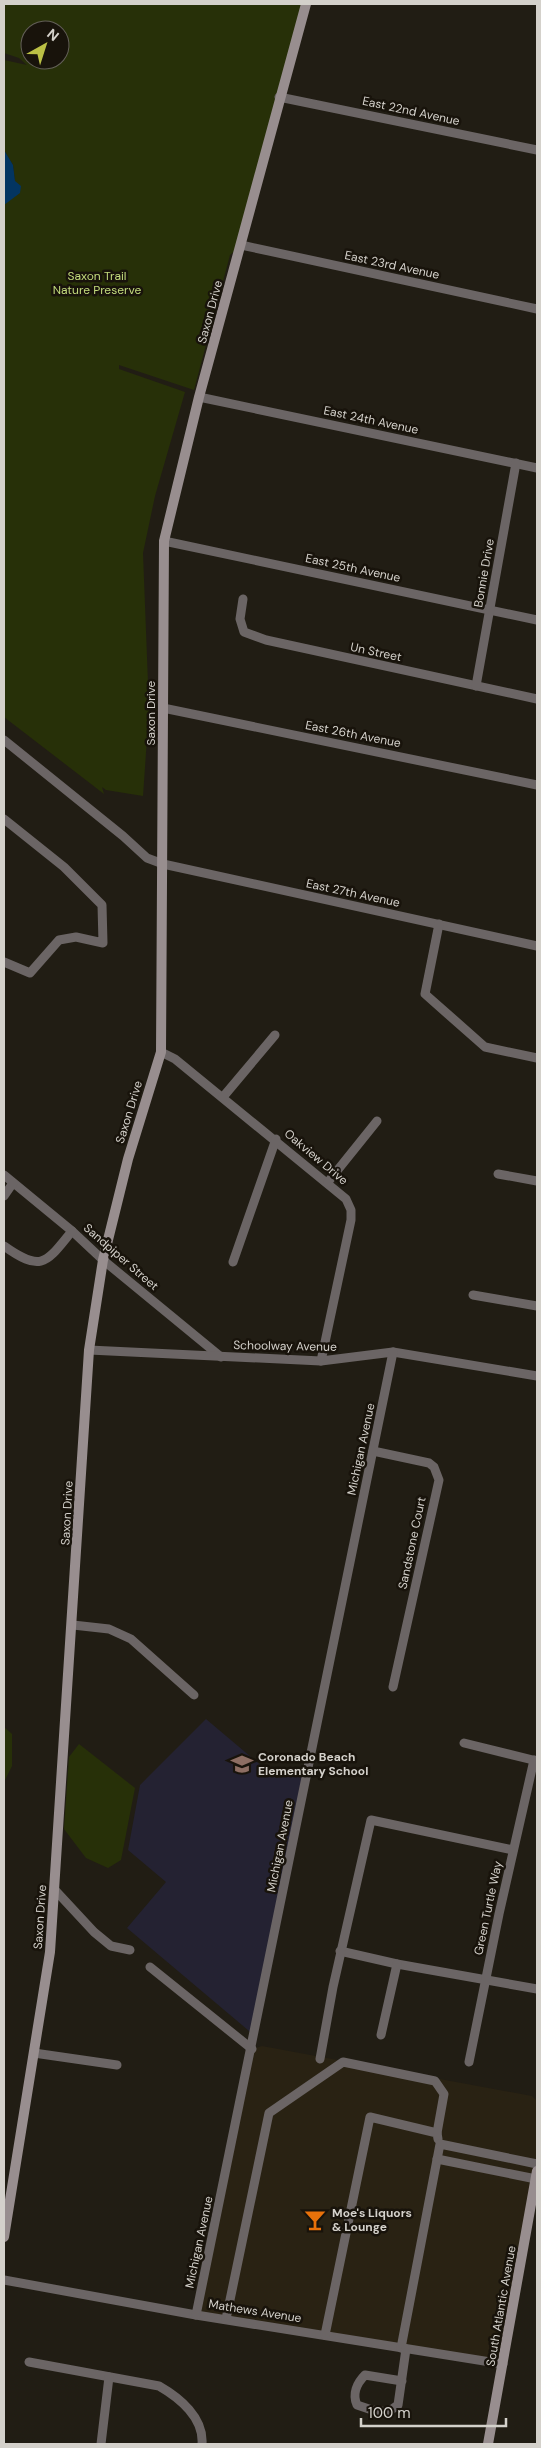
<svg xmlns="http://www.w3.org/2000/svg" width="541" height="2448" font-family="'DM Sans',sans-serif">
<rect width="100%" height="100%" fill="#211d14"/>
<!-- built -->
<path fill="#292213" d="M 262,2046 L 532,2096 L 537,2101 L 537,2171 L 503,2364 L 196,2315 L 252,2049 Z"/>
<!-- education -->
<path fill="#242232" d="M 206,1719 L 276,1778 L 307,1774 L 255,2036 L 127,1928 L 166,1882 L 128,1850 L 140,1785 Z"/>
<!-- green -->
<g fill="#273008" fill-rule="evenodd">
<path d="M 4,4 L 306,4 L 241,245 L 230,255 L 194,390 L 119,365 L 119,369 L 185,392 L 155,496 L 143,553 L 149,709 L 143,796 L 106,790 L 102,787 L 104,794 L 4,717 L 4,205 L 15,181 L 13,165 L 4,150 L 4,60 L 27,65 L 19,58 L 4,53 ZM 30,30 L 60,30 L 60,60 L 30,60 Z"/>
<path d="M 4,1727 L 12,1734 L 12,1766 L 4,1782 Z"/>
<path d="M 79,1744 L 135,1788 L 121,1860 L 108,1868 L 86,1858 L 64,1829 L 69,1757 Z"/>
</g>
<!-- water -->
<path fill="#033561" d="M 4,150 L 13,165 L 15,181 L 21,186 L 20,193 L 4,205 Z"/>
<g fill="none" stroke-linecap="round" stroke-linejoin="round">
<!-- street -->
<g stroke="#6b6565" stroke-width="9">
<path d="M 279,97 L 537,150"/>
<path d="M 241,245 L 537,309"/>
<path d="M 199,397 L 537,468"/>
<path d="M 164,541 L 537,620"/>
<path d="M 243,599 L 240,619 L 244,632 L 266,640 L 537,699"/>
<path d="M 476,686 L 516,463"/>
<path d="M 163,708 L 537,785"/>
<path d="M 4,740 L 123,836 L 147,858 L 163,864 L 537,946"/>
<path d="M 4,819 L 64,867 L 102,905 L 103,943 L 76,937 L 59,940 L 30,973 L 4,962"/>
<path d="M 439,924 L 425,994 L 485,1047 L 537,1058"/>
<path d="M 161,1052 L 175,1059 L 346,1199 L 351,1210 L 351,1220 L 321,1361"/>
<path d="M 223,1097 L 275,1035"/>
<path d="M 498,1174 L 537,1181"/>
<path d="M 4,1175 L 72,1231 L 103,1260 L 221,1357"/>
<path d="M 328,1182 L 377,1121"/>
<path d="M 4,1196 L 13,1183"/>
<path d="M 4,1246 C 42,1273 46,1263 72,1231"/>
<path d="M 233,1262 L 276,1139"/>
<path d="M 473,1295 L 537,1306"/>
<path d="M 89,1350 L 321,1361 L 393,1352 L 537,1376"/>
<path d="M 373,1451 L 429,1463 L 434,1467 L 439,1480 L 393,1687"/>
<path d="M 73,1625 L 109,1629 L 131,1639 L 194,1695"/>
<path d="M 464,1743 L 537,1761"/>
<path d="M 55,1890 L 94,1932 L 111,1946 L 130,1950"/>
<path d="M 340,1951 L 397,1964 L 537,1989"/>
<path d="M 150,1967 L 252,2049"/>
<path d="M 381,2035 L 397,1964"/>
<path d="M 34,2053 L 117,2065"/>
<path d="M 320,2059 L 333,1987 L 371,1820 L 513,1850"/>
<path d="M 469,2062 L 499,1914 L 534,1760"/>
<path d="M 437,2159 L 536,2179"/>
<path d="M 4,2280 L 196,2315 L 503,2364"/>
<path d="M 196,2315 L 393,1352"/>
<path d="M 226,2319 L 269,2113 L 343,2062 L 435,2081 L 444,2094 L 437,2133"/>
<path d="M 325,2335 L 370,2117 L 437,2133 L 438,2139"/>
<path d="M 401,2348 L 440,2144 L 537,2164"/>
<path d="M 29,2362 L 159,2386 C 180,2398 204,2418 202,2444"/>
<path d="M 402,2381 L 365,2375 C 357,2383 352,2394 357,2405 L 372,2410 L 388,2412 L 398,2405 L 406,2349"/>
<path d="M 101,2444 L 109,2377"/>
</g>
<!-- secondary -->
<g stroke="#988e8f" stroke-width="10">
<path d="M 4,2237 L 50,1952 L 89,1350 L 103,1260 L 128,1159 L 161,1052 L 164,541 L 199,397 L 306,4"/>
<path d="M 488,2444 L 537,2171"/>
</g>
</g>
<!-- icons -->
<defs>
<g id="school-bare" transform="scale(1.725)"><path d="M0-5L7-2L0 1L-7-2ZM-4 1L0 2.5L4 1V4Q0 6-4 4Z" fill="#8d6e63" stroke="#18130b" stroke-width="2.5" paint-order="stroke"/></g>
<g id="bar-bare" transform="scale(1.725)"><path d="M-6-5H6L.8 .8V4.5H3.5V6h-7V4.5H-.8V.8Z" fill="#e8710a" stroke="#18130b" stroke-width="2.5" paint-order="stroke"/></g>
</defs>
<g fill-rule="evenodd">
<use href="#school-bare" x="242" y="1764"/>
<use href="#bar-bare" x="315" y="2220"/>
</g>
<g text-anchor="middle" stroke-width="5" stroke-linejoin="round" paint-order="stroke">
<!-- street labels -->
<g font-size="12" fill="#d4d1cb" stroke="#18130b">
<text transform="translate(411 111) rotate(12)" y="4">East 22nd Avenue</text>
<text transform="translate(392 265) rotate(12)" y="4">East 23rd Avenue</text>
<text transform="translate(210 312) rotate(-75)" y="4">Saxon Drive</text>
<text transform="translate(371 420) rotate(12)" y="4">East 24th Avenue</text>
<text transform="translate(353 568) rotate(12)" y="4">East 25th Avenue</text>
<text transform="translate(484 573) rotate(-80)" y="4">Bonnie Drive</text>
<text transform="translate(376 652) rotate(12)" y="4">Un Street</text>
<text transform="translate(151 713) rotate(-90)" y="4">Saxon Drive</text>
<text transform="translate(353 734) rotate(11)" y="4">East 26th Avenue</text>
<text transform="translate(353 893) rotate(12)" y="4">East 27th Avenue</text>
<text transform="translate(129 1112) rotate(-73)" y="4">Saxon Drive</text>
<text transform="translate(316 1157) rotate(40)" y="4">Oakview Drive</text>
<text transform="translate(121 1257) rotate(41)" y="4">Sandpiper Street</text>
<text transform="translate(285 1346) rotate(1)" y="4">Schoolway Avenue</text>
<text transform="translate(361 1449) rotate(-78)" y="4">Michigan Avenue</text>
<text transform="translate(67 1513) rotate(-87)" y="4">Saxon Drive</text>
<text transform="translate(412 1543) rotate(-78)" y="4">Sandstone Court</text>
<text transform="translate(280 1846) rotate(-79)" y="4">Michigan Avenue</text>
<text transform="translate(488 1908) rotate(-78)" y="4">Green Turtle Way</text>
<text transform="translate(40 1917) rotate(-86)" y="4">Saxon Drive</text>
<text transform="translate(199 2242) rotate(-78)" y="4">Michigan Avenue</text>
<text transform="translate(501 2306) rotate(-80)" y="4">South Atlantic Avenue</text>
<text transform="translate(255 2311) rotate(9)" y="4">Mathews Avenue</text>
</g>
<!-- park labels -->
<g font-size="12" fill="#c3db7d" stroke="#18130b">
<text x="97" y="280">Saxon Trail<tspan x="97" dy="14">Nature Preserve</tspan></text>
</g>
<!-- poi labels -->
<g font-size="12" font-weight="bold" fill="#d4d1cb" stroke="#18130b" text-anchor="start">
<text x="258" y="1761">Coronado Beach<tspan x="258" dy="14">Elementary School</tspan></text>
<text x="332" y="2217">Moe's Liquors<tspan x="332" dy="14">&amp; Lounge</tspan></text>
</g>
</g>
<!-- border -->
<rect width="541" height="2448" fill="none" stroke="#d4d1cb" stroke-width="10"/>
<!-- north arrow -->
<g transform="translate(45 45) rotate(39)"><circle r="24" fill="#18130b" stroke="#635f58"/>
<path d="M0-4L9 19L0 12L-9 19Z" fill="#bbc045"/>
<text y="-8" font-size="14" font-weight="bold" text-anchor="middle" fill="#d4d1cb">N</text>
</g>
<!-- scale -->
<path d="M361 2418v8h145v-8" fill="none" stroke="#d4d1cb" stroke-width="2.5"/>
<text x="368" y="2418" font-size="15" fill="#d4d1cb" stroke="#18130b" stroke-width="4" paint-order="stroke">100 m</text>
</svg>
